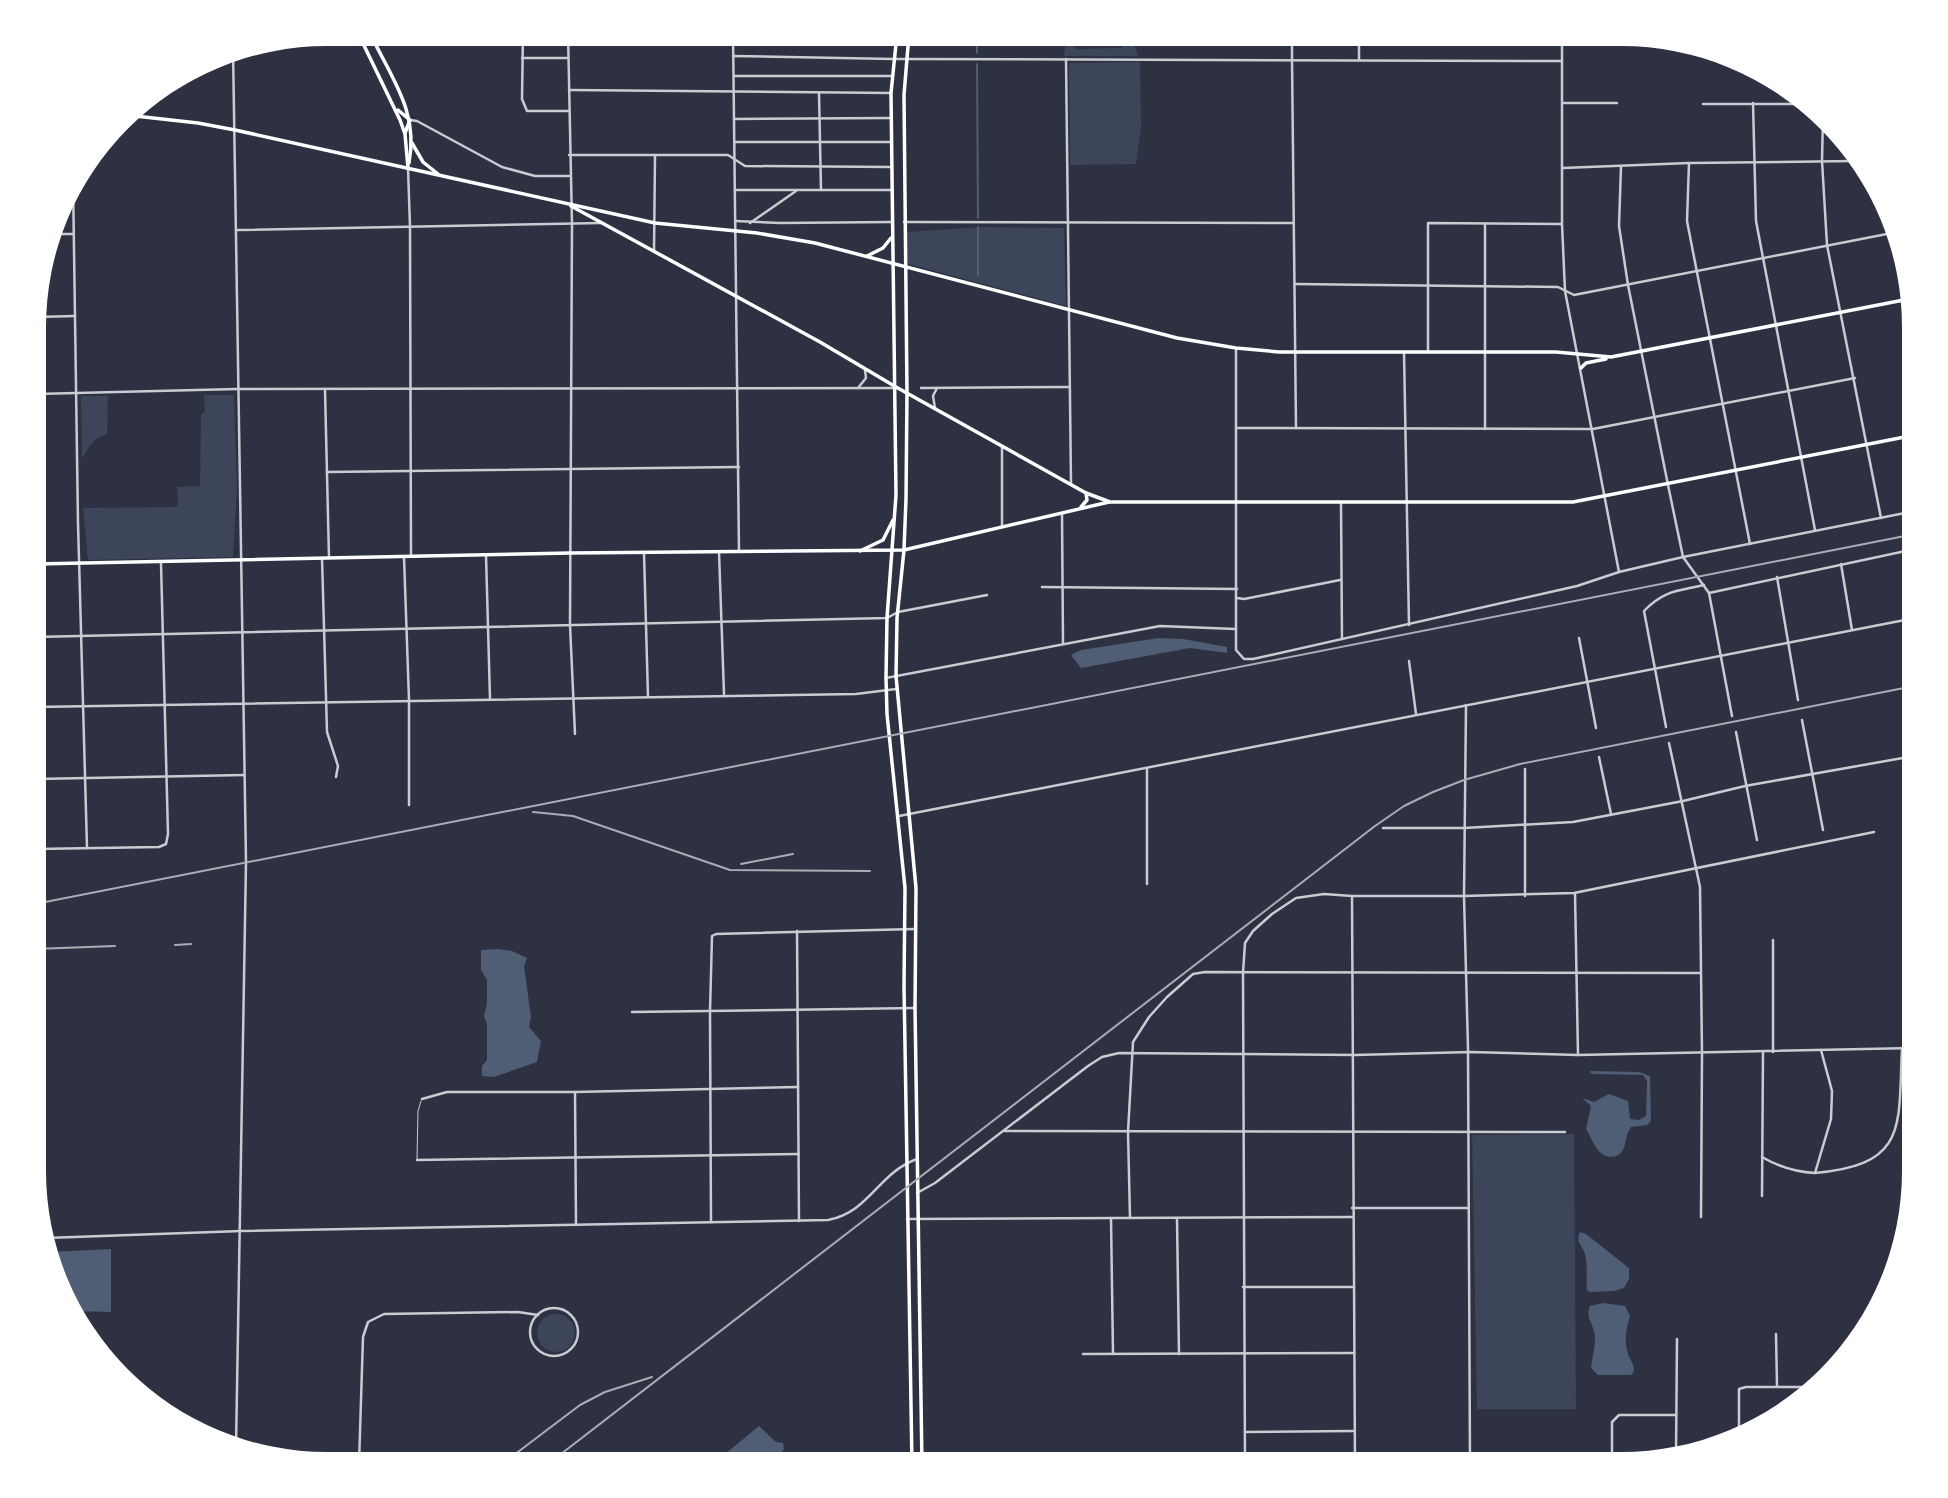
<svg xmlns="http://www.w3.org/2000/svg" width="1948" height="1498" font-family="Ubuntu,sans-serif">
<rect width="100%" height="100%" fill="#2d3142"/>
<!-- green -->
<g fill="#3c4559">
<path d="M 1132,38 L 1138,56 L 1064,56 L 1066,41 L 1077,49 L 1121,48 Z"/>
<path d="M 1140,62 L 1141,127 L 1136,164 L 1070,165 L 1069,63 Z"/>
<path d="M 981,227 L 1064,228 L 1066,306 L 908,264 L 906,232 Z"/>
<path d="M 204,395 L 234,395 L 237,490 L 233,557 L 88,560 L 83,508 L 176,507 L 178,504 L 177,487 L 200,486 L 201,414 L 205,412 Z"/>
<path d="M 81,396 L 108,396 L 107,434 C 93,437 87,450 82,459 Z"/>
<path d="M 1574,1134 L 1576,1409 L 1477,1409 L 1472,1135 Z"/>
<circle cx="556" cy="1333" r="19"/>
</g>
<!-- water -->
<g fill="#4f5d75">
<path d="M 989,34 L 1057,34 L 1057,44 L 990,44 Z"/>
<path d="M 1159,638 L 1183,639 L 1227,647 L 1227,653 L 1190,648 L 1081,668 L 1071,655 L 1081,650 Z"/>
<path d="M 498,949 L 512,951 L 527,958 L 524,966 L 531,1017 L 529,1027 L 541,1041 L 537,1062 L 494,1077 L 482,1076 L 482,1066 L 487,1060 L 487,1024 L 484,1016 L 487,1003 L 487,980 L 481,970 L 481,950 Z"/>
<path d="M 1591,1071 L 1639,1072 L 1650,1076 L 1651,1121 L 1647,1125 L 1631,1127 C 1626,1134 1626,1141 1624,1148 C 1622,1152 1620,1155 1616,1156 C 1598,1161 1593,1140 1586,1129 L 1591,1106 L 1582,1098 L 1594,1102 L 1609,1094 L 1628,1101 L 1630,1119 L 1639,1120 L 1646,1116 L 1647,1081 L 1643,1075 L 1592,1074 L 1590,1072 Z"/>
<path d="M 1580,1232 L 1586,1234 L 1629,1268 L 1629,1279 L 1624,1288 L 1614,1291 L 1590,1292 L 1587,1290 C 1586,1278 1588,1265 1585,1254 C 1582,1244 1575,1243 1580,1232 Z"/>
<path d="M 111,1249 L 111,1312 L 71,1311 L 63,1301 L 50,1252 Z"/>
<path d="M 1603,1303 L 1625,1306 L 1630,1316 C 1627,1326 1624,1339 1627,1350 C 1628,1358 1634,1362 1634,1371 L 1631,1375 L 1598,1375 L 1591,1368 C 1592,1356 1598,1340 1593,1328 C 1590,1319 1586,1316 1590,1306 Z"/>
<path d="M 759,1426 L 776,1442 L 783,1443 L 784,1449 C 770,1470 735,1464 713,1464 Z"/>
</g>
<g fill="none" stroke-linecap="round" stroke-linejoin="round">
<!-- stream -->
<g stroke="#4f5d75" stroke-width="2">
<path d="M 977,34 L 977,53"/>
<path d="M 977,64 L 978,218"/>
<path d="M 978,276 L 978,227"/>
</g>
<!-- service -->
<path stroke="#caccd0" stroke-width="1" d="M 417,1159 L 418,1111 L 421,1101"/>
<!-- minor -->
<g stroke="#caccd0" stroke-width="2.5">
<path d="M 523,33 L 522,99 L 527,111 L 568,111"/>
<path d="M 568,33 L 572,224 L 570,625 L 575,734"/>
<path d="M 733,33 L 739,552"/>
<path d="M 1292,34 L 1292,58"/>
<path d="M 733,56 L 893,59"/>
<path d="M 522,58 L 568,58"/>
<path d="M 1066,59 L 1071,483"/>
<path d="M 1359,60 L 1359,34"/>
<path d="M 1562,61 L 1562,224 L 1565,291 L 1619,572"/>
<path d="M 734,76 L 891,76"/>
<path d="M 569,90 L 891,93"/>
<path d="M 819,93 L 821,190"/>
<path d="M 1563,103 L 1617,103"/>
<path d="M 1753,103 L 1756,221 L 1815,530"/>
<path d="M 1703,104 L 1810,104"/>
<path d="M 1823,117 L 1822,161 L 1827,245 L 1881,518"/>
<path d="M 734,119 L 891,118"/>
<path d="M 410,120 L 417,121 L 502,167 L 535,176 L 569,176"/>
<path d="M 735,142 L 891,142"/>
<path d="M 569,155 L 728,155 L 745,166 L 891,167"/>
<path d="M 1689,163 L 1687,221 L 1750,544"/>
<path d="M 1621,167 L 1619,226 L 1628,285 L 1668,485 L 1683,557 L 1709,593 L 1732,716"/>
<path d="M 1563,168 L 1689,163 L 1854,161"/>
<path d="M 73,180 L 78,523 L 87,848"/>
<path d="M 735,190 L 891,190"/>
<path d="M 736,221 L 780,223 L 892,222"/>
<path d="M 904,222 L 1293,223"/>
<path d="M 750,223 L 796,191"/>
<path d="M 1485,224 L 1485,429"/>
<path d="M 237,230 L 601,223"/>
<path d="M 54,234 L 73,234"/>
<path d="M 654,252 L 655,155"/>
<path d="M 1295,284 L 1558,287 L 1574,295 L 1892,233"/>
<path d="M 36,317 L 75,316"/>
<path d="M 1236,349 L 1236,650 L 1244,659 L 1253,659 L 1577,586 L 1619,572 L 1683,557 L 1915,511"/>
<path d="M 1404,352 L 1409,625"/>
<path d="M 1428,352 L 1428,223 L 1561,224"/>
<path d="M 858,388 L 866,378 L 865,370"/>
<path d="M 921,388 L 1069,387"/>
<path d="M 325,390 L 329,558"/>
<path d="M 36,394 L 237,389 L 893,388"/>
<path d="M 935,408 L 933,396 L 937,388"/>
<path d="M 1236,428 L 1593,429 L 1855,378"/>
<path d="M 1002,446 L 1002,526"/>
<path d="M 327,472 L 739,467"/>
<path d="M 1341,503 L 1342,639"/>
<path d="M 1062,513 L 1063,643"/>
<path d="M 719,552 L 724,694"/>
<path d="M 644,553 L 648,697"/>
<path d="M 486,555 L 490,699"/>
<path d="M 404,557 L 409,700 L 409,805"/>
<path d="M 322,558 L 327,732 L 338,766 L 336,777"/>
<path d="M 1841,564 L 1852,630"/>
<path d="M 1777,577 L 1798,700"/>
<path d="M 1042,587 L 1237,589"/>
<path d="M 1709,593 L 1915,549"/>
<path d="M 1237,598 L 1244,599 L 1340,580"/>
<path d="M 35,637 L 887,618 L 898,612 L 987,595"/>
<path d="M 1579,638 L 1596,728"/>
<path d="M 1409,661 L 1416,714"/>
<path d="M 886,678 L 1160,626 L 1235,629"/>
<path d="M 1466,705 L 1464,896 L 1468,1048 L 1470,1465"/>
<path d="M 35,707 L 856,694 L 896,689"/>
<path d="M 1802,720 L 1823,830"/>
<path d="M 1666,727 L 1644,611 C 1664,590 1678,591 1704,585"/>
<path d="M 1736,732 L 1757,840"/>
<path d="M 1669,743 L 1700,887 L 1702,1054 L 1701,1217"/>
<path d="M 1599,757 L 1611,814"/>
<path d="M 1525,769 L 1525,896"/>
<path d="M 35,779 L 244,775"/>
<path d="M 1383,828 L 1464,828 L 1573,822 L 1683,801 L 1745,786 L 1914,756"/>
<path d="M 35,849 L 159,847 L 166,844 L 168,834 L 161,563"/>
<path d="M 1147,884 L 1147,769"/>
<path d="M 1575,893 L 1578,1055"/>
<path d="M 1352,896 L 1355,1465"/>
<path d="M 797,931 L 799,1221"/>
<path d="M 632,1012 L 915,1008"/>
<path d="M 1773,1052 L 1773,940"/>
<path d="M 575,1092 L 576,1225"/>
<path d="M 422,1099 L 447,1092 L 575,1092 L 798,1087"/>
<path d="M 1005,1131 L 1565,1132"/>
<path d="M 1762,1157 C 1779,1167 1795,1172 1815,1173 L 1831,1119 L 1832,1091 L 1821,1050"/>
<path d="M 417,1160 L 799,1154"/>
<path d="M 1815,1173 C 1909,1165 1898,1125 1902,1048"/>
<path d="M 1762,1196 L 1763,1052"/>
<path d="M 1352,1208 L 1468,1208"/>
<path d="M 1906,1217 L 1908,1217"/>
<path d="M 1111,1218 L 1113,1354"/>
<path d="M 1130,1218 L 1128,1132 L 1133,1042 L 1149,1017 L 1167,997 L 1193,974 L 1205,972 L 1700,973"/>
<path d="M 907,1219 L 1352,1217"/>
<path d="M 1177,1219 L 1179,1354"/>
<path d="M 711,1222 L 710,1011 L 712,936 L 716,934 L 915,929"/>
<path d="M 1243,1287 L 1354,1287"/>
<circle cx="554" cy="1332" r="24"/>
<path d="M 1776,1334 L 1777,1386"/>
<path d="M 1083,1354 L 1354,1353"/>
<path d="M 1245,1432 L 1353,1431"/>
<path d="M 1739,1438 L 1739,1389 L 1746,1387 L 1812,1387"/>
<path d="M 1676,1454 L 1677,1339"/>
<path d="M 359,1464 L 363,1337 L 368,1322 L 384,1314 L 518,1312 L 538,1315"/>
<path d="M 1245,1465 L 1243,973 L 1245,943 L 1253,931 L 1272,914 L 1296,898 L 1324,894 L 1352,896 L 1464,896 L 1574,893 L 1874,832"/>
<path d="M 1612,1465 L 1612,1422 L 1619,1415 L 1675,1415"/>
</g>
<!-- tertiary -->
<g stroke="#caccd0" stroke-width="2.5">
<path d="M 233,49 L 246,862 L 236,1447"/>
<path d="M 893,59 L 1562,61 L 1562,34"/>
<path d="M 1292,59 L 1296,428"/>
<path d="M 408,168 L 410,227 L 411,556"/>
<path d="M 899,816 L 1915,618"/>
<path d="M 917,1193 L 935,1183 L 1088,1066 L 1102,1057 L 1119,1053 L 1355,1055 L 1471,1052 L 1578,1055 L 1914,1048"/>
<path d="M 46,1238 L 241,1231 L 828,1220 C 870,1212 878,1173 917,1159"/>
</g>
<!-- secondary -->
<g stroke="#fff" stroke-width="3.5">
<path d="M 358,33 L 400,120 L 405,134 L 408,168"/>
<path d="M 370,33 C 391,78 419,111 409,163"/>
<path d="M 398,110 L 410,120 L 405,133"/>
<path d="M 1893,216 L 1892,233 L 1915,338"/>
<path d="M 35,564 L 570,553 L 904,550 L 1109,502"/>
</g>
<!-- primary -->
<g stroke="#fff" stroke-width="3.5">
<path d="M 897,34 L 891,93 L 896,495 L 887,618 L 886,678 L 887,714 L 905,888 L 904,986 L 912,1464"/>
<path d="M 909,34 L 904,95 L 907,393 L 906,499 L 904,550 L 897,618 L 896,676 L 916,888 L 915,1008 L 922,1464"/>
<path d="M 126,115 L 198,123 L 235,130 L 655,223 L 757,233 L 815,243 L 1177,338 L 1236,348 L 1279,352 L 1556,352 L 1611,357 L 1909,299"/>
<path d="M 412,143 L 423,162 L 438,174"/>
<path d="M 571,206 L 820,342 L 896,387 L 1086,493 L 1110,502 L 1573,502 L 1915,435"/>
<path d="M 867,256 L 883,248 L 891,238"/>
<path d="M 1581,368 L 1586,363 L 1606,359"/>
<path d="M 1081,507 L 1087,500 L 1086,493"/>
<path d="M 860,551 L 883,540 L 893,520"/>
</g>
<!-- rail -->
<g stroke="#abadb3" stroke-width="2">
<path d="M 533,812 L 573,816 L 730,870 L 870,871"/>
<path d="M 741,864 L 793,854"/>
<path d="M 35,904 L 1915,534"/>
<path d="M 175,945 L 191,944"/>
<path d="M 34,949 L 115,946"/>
<path d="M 502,1464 L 580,1405 L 605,1392 L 652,1377"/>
<path d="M 548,1464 L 1375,826 L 1404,806 L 1433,792 L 1464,780 L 1520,764 L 1914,686"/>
</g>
</g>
<!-- crop -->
<path d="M0 0H1948V1498H0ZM327 46H1621A281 281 0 0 1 1902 327V1171A281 281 0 0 1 1621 1452H327A281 281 0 0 1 46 1171V327A281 281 0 0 1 327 46Z" fill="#fff" fill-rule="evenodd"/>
</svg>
